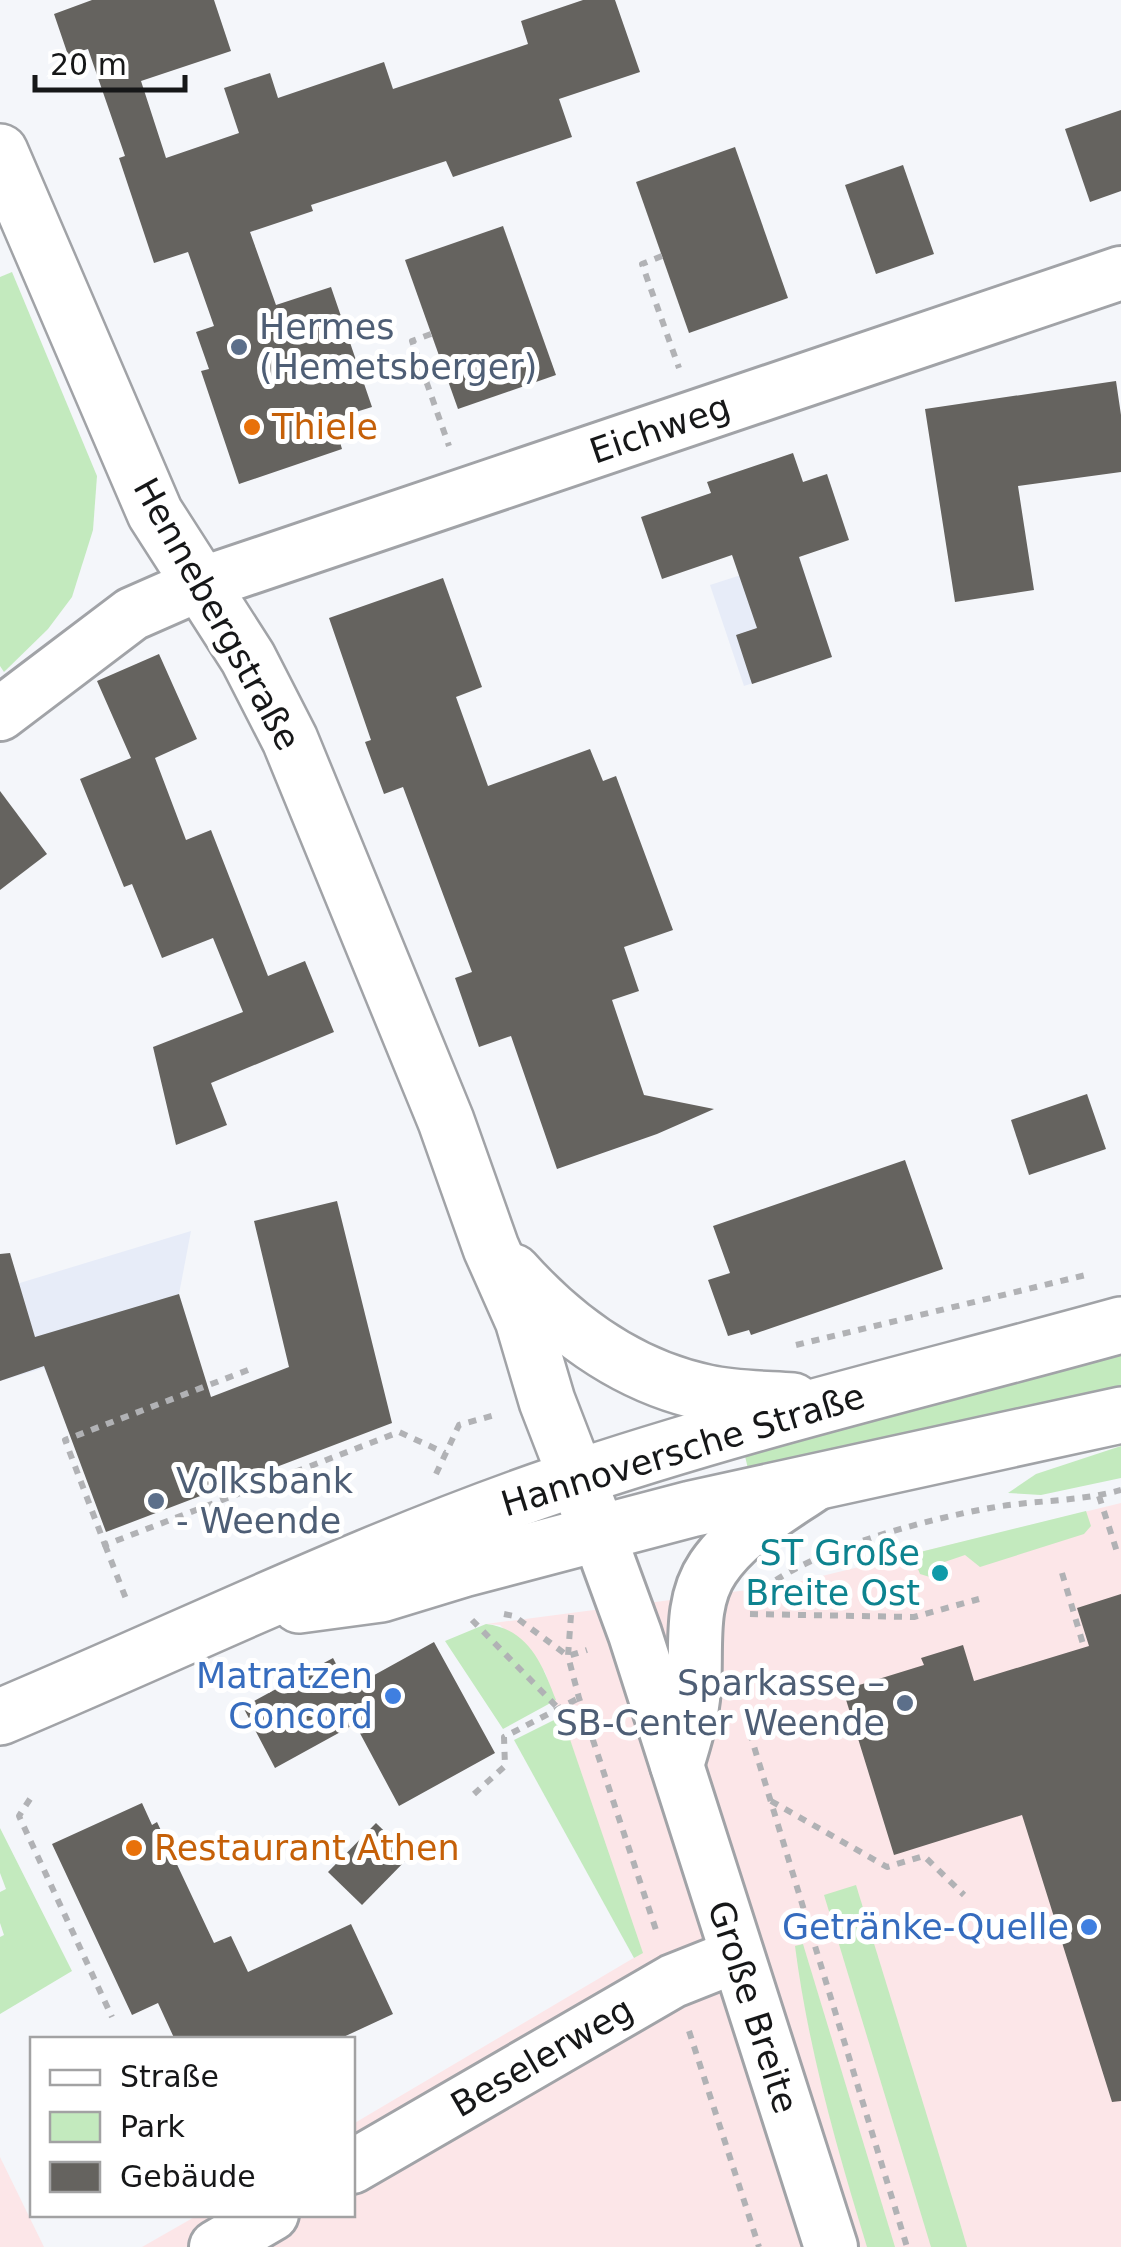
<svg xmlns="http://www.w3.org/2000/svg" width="1121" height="2247" font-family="'DejaVu Sans',sans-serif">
<rect width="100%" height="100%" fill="#f4f6fa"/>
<!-- commercial -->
<g fill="#fce6e8">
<path d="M 1121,1503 L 1121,2247 L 142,2247 L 198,2215 L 352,2214 L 353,2124 L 642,1953 L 545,1672 L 500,1625 L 486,1624 L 785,1585 Z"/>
<path d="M 0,2157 L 44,2247 L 0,2247 Z"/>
</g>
<!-- built -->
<g fill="#e7ecf8">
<path d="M 799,556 L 832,657 L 744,686 L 710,585 Z"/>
<path d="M 191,1231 L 179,1294 L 193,1339 L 50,1383 L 44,1368 L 0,1381 L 0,1289 Z"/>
</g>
<!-- green -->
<g fill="#c3eabe">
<path d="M 12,272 L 97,476 L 93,530 L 72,597 L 48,629 L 4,672 L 0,666 L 0,277 Z"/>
<path d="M 1121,1354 L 1121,1387 L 1037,1408 L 748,1469 L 745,1456 Z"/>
<path d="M 1121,1446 L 1121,1478 L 1041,1495 L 1008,1493 L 1036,1474 Z"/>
<path d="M 1086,1511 L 1091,1526 L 1084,1534 L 980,1567 L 965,1555 L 930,1567 L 933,1578 L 920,1574 L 912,1554 Z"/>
<path d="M 486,1624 C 529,1629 542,1664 556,1700 L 503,1729 L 445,1641 Z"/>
<path d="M 562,1716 L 643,1953 L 634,1958 L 514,1740 Z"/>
<path d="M 0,1828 L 72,1971 L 0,2014 L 0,1937 L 4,1935 L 0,1923 L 0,1892 L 6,1889 L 0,1873 Z"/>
<path d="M 856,1885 L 960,2223 L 967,2247 L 931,2247 L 824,1895 Z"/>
<path d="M 803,1944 L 895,2247 L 867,2247 C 837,2149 808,2048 795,1946 Z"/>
</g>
<!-- building -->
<g fill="#65635f">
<path d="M 92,0 L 214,0 L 231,51 L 141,81 L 166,158 L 239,133 L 224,88 L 270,73 L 278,98 L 384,62 L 393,89 L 528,44 L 521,21 L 583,0 L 615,0 L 640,72 L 559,99 L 572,137 L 453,177 L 446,161 L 311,205 L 313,211 L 250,232 L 276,305 L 331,287 L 372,407 L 333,419 L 342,449 L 239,484 L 201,371 L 209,369 L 196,332 L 214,326 L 188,252 L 154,263 L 119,158 L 125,156 L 88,49 L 68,55 L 54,14 Z"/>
<path d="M 1121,110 L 1121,191 L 1090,202 L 1065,129 Z"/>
<path d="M 735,147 L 788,298 L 689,333 L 636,182 Z"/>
<path d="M 903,165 L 934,254 L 876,274 L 845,185 Z"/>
<path d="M 503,226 L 556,375 L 458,409 L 405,260 Z"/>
<path d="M 1116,381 L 1121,415 L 1121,472 L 1018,486 L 1034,590 L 955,602 L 925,409 Z"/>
<path d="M 793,453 L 803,482 L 827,474 L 849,540 L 799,557 L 832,657 L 752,684 L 736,635 L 757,628 L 732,555 L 662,579 L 641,517 L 711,493 L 707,482 Z"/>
<path d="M 443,578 L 482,687 L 456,697 L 488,786 L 590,749 L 603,781 L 616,776 L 673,930 L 624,947 L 639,991 L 612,1000 L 644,1095 L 714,1109 L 657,1134 L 557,1169 L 511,1036 L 479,1047 L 455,978 L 472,972 L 403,787 L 384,794 L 365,742 L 371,740 L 329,618 Z"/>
<path d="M 159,654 L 197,739 L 155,758 L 186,840 L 211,830 L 268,976 L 305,961 L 334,1032 L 211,1083 L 227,1125 L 176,1145 L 153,1047 L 243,1012 L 213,938 L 162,958 L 132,884 L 124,887 L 80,779 L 131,758 L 97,681 Z"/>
<path d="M 0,791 L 47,854 L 0,890 Z"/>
<path d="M 1087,1094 L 1106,1149 L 1029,1175 L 1011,1120 Z"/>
<path d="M 905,1160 L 943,1269 L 751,1335 L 749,1330 L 728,1336 L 708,1280 L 730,1273 L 713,1226 Z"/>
<path d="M 337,1201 L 392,1423 L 106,1532 L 44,1366 L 0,1381 L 0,1254 L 10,1253 L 35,1337 L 179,1294 L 211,1397 L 289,1367 L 254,1221 Z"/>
<path d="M 1121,1594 L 1121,2101 L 1112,2102 L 1022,1815 L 894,1855 L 843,1690 L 924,1665 L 921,1658 L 963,1645 L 974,1681 L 1089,1646 L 1077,1608 Z"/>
<path d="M 434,1642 L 495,1753 L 399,1806 L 355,1724 L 275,1768 L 243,1707 L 333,1658 L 349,1689 Z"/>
<path d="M 142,1803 L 152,1825 L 157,1822 L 214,1943 L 231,1936 L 248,1972 L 351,1924 L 393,2014 L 337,2040 L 175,2040 L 158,2003 L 132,2015 L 52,1844 Z"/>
<path d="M 376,1823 L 410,1856 L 362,1905 L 328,1872 Z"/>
</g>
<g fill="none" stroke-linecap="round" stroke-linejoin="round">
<!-- minor casing -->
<g stroke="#a1a3a7" stroke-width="58">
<g id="minor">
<path d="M 0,714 L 132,614 L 198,585 L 1121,273"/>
<path d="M 598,1533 L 635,1634 L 831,2247"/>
<path d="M 677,1765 C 685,1740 692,1716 694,1689 C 697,1648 689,1603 713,1568 C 738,1531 780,1508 815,1484"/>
<path d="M 352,2167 L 673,1981 L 736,1956"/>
<path d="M 216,2247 L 272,2214"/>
</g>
</g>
<!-- tertiary casing -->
<g stroke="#a1a3a7" stroke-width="60">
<g id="tertiary">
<path d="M 0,152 L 155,513 L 248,658 L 290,740 L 446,1121 L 491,1248 L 523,1320 L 547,1401 L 598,1533"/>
<path d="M 513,1272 C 565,1330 630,1377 707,1393 C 735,1399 764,1399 793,1401"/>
<path d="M 299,1605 L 381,1594 L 463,1569 L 691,1509 L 1121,1415"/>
<path d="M 0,1717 C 186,1639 368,1549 559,1484 C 744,1421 934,1377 1121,1325"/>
</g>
</g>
<!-- path -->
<g stroke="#b1b2b5" stroke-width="6" stroke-dasharray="8 8" stroke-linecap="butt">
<path d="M 662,256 L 642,264 L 679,368"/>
<path d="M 431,334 L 412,341 L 449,446"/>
<path d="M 796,1345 L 1090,1274"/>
<path d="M 248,1370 L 65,1440 L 105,1545 L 399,1432 L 445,1453"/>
<path d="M 436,1474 L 459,1425 L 495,1415"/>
<path d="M 1099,1496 L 1118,1555"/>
<path d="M 105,1545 L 128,1604"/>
<path d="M 1062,1573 L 1083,1644 L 1088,1643"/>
<path d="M 776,1580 C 828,1546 928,1519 990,1508 C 1033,1500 1078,1502 1121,1490"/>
<path d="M 504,1614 L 514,1616 L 568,1656 L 587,1650"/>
<path d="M 750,1614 L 914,1617 L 979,1599"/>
<path d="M 571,1615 L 568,1656 L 579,1698 L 657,1933"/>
<path d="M 472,1620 L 559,1709"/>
<path d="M 745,1717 L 907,2247"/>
<path d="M 474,1794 L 505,1766 L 504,1737 L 579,1698"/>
<path d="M 30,1799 L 19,1816 L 112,2017"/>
<path d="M 771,1801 L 887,1867 L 924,1856 L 964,1895"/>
<path d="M 689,2031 L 759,2247"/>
</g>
<!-- minor -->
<use href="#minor" stroke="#fff" stroke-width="52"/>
<!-- tertiary -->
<use href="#tertiary" stroke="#fff" stroke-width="55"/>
</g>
<!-- markers -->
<g fill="#5c6f8a" stroke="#fff" stroke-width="4">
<circle cx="239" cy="347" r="10"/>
<circle cx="156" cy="1501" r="10"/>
<circle cx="905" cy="1703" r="10"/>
</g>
<g fill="#e8710a" stroke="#fff" stroke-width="4">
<circle cx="252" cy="427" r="10"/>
<circle cx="134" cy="1848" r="10"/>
</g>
<circle fill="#0f9aa8" stroke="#fff" stroke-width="4" cx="940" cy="1573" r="10"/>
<g fill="#3f7fe0" stroke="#fff" stroke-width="4">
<circle cx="393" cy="1696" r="10"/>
<circle cx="1089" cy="1927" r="10"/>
</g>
<g text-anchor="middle" stroke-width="10" stroke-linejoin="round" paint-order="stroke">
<!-- service labels -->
<g font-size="35" fill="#4e5e75" stroke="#fff" text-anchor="start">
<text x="259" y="339">Hermes<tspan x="259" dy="40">(Hemetsberger)</tspan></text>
<text x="176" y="1493">Volksbank<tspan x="176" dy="40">- Weende</tspan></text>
<text x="885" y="1695" text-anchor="end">Sparkasse –<tspan x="885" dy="40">SB-Center Weende</tspan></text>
</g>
<!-- food labels -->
<g font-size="35" fill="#c56008" stroke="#fff" text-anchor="start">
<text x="272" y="439">Thiele</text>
<text x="154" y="1860">Restaurant Athen</text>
</g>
<!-- street labels -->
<g font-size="35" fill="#161718" stroke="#fff">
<text transform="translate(660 429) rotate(-19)" y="12">Eichweg</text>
<text transform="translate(217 614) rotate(61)" y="12">Hennebergstraße</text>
<text transform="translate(683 1450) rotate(-17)" y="12">Hannoversche Straße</text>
<text transform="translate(753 2007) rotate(72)" y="12">Große Breite</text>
<text transform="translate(542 2057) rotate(-30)" y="12">Beselerweg</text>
</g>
<!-- culture labels -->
<g font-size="35" fill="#0d838f" stroke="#fff" text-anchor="end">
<text x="920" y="1565">ST Große<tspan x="920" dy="40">Breite Ost</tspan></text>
</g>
<!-- shop labels -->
<g font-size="35" fill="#366cbe" stroke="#fff" text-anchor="end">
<text x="373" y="1688">Matratzen<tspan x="373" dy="40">Concord</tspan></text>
<text x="1069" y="1939">Getränke-Quelle</text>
</g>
</g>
<!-- legend -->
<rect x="30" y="2037" width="325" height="180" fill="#ffffff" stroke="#a2a2a3" stroke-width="2.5"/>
<rect x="50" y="2070" width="50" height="15" fill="#ffffff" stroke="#a2a2a3" stroke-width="2.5"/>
<text x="120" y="2087" font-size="30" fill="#161718">Straße</text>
<rect x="50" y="2112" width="50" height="30" fill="#c3eabe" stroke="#a2a2a3" stroke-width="2.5"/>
<text x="120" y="2137" font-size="30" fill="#161718">Park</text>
<rect x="50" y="2162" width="50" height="30" fill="#65635f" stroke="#a2a2a3" stroke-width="2.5"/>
<text x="120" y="2187" font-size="30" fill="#161718">Gebäude</text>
<!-- scale -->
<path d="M35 75v15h150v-15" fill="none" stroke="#161718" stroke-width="5"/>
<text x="50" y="75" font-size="30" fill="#161718" stroke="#ffffff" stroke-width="8" paint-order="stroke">20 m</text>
</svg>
